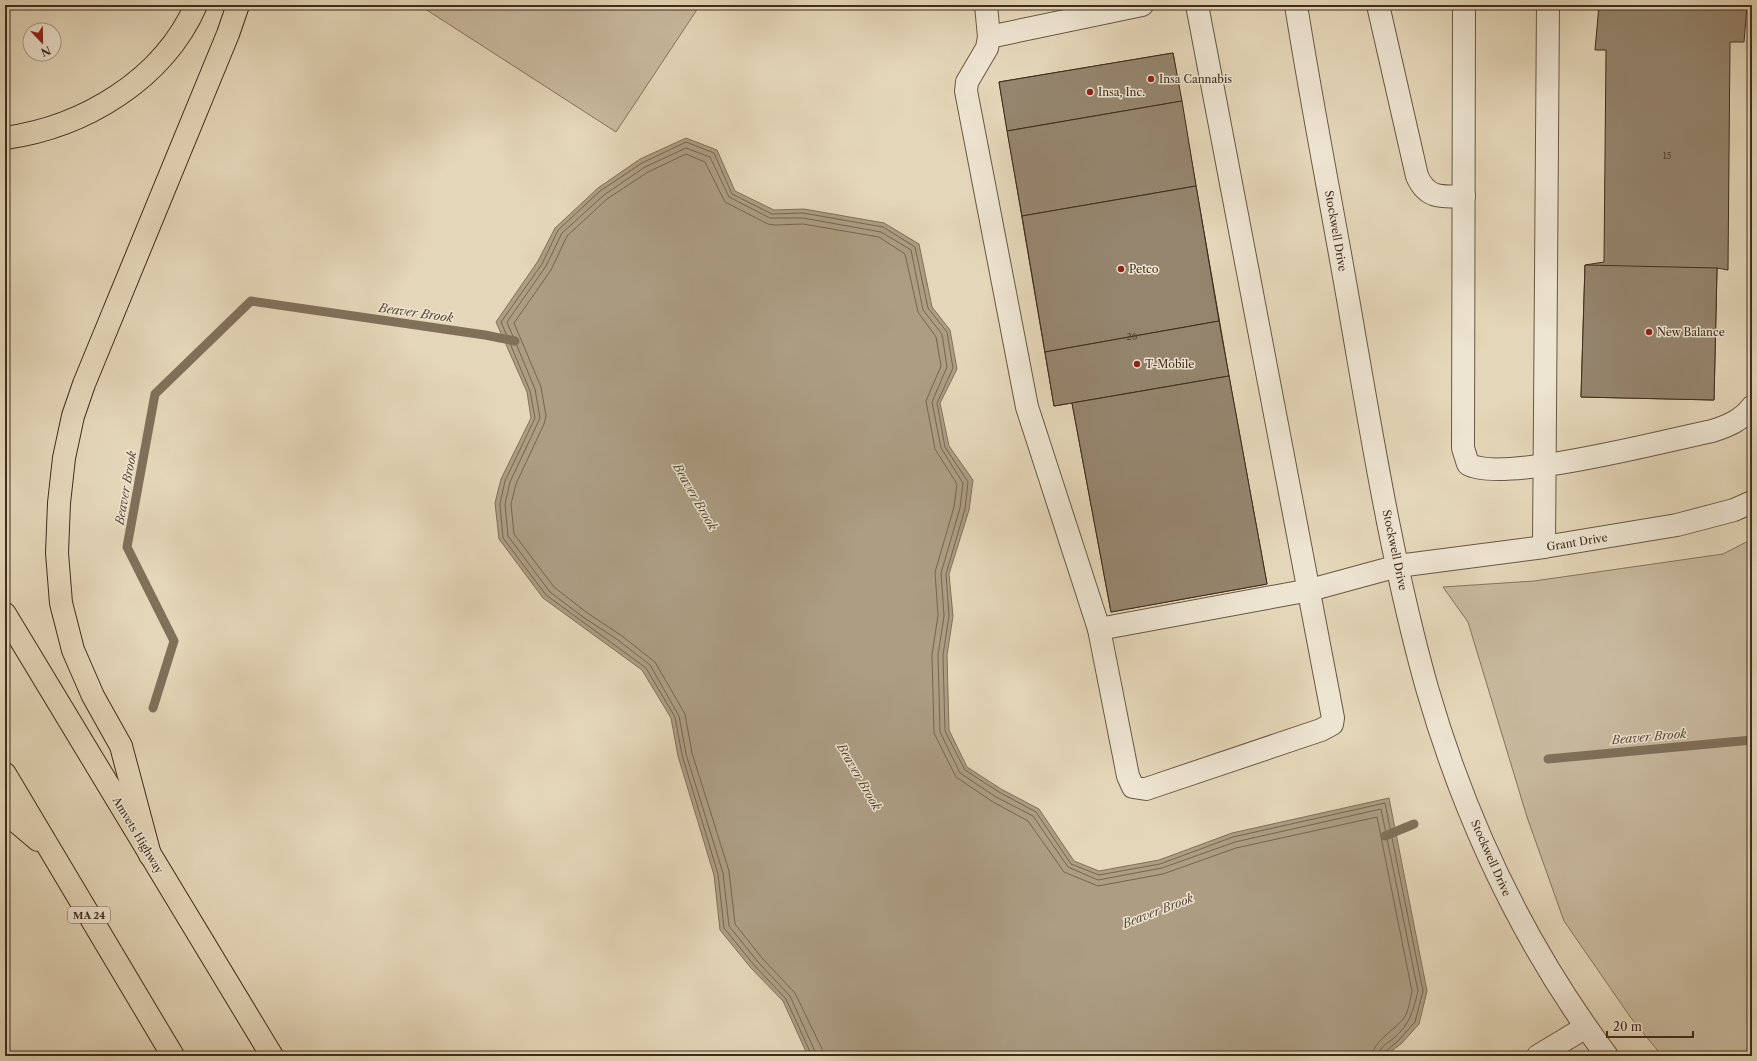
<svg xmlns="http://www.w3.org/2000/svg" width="1757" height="1061" font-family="'Libre Caslon Text',serif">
<rect width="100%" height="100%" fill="#e4d6b8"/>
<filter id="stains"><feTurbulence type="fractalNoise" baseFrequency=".005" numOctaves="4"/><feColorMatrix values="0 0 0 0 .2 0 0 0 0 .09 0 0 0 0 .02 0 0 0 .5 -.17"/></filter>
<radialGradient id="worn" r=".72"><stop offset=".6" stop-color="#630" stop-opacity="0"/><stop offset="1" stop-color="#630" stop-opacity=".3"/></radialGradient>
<!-- green -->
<g fill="#c8b99e" stroke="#84735e">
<path d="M 419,5 L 700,5 L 616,132 Z"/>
<path d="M 1752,539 L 1752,1056 L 1662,1056 L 1631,1018 L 1564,921 L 1527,817 L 1468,622 L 1443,587 L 1534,581 L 1723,554 Z"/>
</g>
<!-- water -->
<path fill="#ac9d83" stroke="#80705a" d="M 686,138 L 717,150 L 735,191 L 774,210 L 804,209 L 884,223 L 919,244 L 932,307 L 950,330 L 957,369 L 940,403 L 949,446 L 973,480 L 969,510 L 949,574 L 953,616 L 947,655 L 949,730 L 967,767 L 1001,789 L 1039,809 L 1074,861 L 1099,871 L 1159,860 L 1232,833 L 1389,798 L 1427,991 L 1419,1024 L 1402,1043 L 1385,1056 L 808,1056 L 783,1001 L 751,968 L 720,930 L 714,875 L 678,756 L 671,718 L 642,670 L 543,598 L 499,539 L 495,503 L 501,479 L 531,418 L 527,392 L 496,322 L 538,261 L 555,228 L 598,188 L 640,159 Z"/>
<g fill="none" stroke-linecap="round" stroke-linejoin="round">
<!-- shore -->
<g stroke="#766550" stroke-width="1">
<path d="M 812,1056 L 786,999 L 754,965 L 724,928 L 718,874 L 682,755 L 675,717 L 646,668 L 546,595 L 503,538 L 500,504 L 505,481 L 535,418 L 530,391 L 501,322 L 542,264 L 558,230 L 600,191 L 642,163 L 686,142 L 714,153 L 732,194 L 772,214 L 803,213 L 883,227 L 915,247 L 928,308 L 947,332 L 953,368 L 937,403 L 945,447 L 968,482 L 965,509 L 946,574 L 949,616 L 943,655 L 945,731 L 965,770 L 999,792 L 1036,812 L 1071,864 L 1099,875 L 1160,864 L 1233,837 L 1385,803 L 1423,991 L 1415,1022 L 1399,1040 L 1385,1052 L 1383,1056"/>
<path d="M 817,1056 L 790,996 L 758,962 L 729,926 L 723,873 L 686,754 L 679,716 L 650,665 L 618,640 L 583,617 L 550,592 L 508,536 L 505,504 L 510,482 L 540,418 L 535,389 L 507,322 L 546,266 L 562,233 L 604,195 L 645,167 L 686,148 L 710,157 L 729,197 L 770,218 L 803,218 L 881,232 L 911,250 L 923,310 L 942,334 L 947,367 L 932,402 L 941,448 L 963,483 L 960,508 L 941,573 L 944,616 L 938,655 L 940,732 L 960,773 L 996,797 L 1033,816 L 1068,867 L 1098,880 L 1162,868 L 1235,842 L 1381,809 L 1418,991 C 1413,1011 1410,1024 1394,1038 C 1388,1043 1379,1047 1378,1056"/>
<path d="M 823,1056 L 822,1049 L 795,993 L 762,958 L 735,924 L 729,871 L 692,753 L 685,714 L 655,662 L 622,636 L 586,612 L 554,587 L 514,534 L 511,504 L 516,484 L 544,424 L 546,416 L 541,387 L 514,323 L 551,270 L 567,236 L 607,199 L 648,172 L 686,154 L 705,162 L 725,202 L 768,224 L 775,225 L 803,224 L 879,237 L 905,254 L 918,312 L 936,337 L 941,366 L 926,401 L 935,449 L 957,484 L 954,507 L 935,572 L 938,615 L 932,655 L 934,733 L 956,777 L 993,802 L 1028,821 L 1064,872 L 1098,886 L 1163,874 L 1236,848 L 1377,817 L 1412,991 C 1410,999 1409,1011 1404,1018 C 1395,1030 1373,1041 1372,1056"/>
</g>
<!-- stream -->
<g stroke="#80705a" stroke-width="9">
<path d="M 153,708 L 174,641 L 127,547 L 155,394 L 251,301 L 485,335 L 515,341"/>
<path d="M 1548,759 L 1752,740"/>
<path d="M 1385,836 L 1414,824"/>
</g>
</g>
<!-- building -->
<g fill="#95856e" stroke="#3f2d1d">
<path d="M 1599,5 L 1747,5 L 1744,42 L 1730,42 L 1728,270 L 1717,268 L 1714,400 L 1581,397 L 1585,265 L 1604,262 L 1606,50 L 1595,50 Z"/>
<path d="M 1173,53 L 1229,376 L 1267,584 L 1111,612 L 1072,403 L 1054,406 L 999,82 Z"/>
<path d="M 1173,53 L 1182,101 L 1007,131 L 999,82 Z"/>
<path d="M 1182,101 L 1196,186 L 1022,216 L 1007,131 Z"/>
<path d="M 1196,186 L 1219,321 L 1045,352 L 1022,216 Z"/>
<path d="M 1585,265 L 1717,268 L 1714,400 L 1581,397 Z"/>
<path d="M 1219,321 L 1229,376 L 1054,406 L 1045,352 Z"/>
<path d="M 1229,376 L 1267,584 L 1111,612 L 1072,403 Z"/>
</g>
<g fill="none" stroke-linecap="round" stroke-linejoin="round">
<!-- minor casing -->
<g stroke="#685744" stroke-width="24">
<g id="minor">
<path d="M 986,5 L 989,37 L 987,48 L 967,82 L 966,91 L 1027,407 L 1099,629 L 1128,776 L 1133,787 L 1146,789 L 1321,730 L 1332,724 L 1333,718 L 1197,5"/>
<path d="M 1296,5 C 1313,113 1335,221 1353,328 C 1374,449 1394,570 1427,688 C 1465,820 1525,946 1607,1056"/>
<path d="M 1378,5 L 1417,176 C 1427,199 1442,197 1464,196"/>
<path d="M 1464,5 L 1463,448 L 1468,464 C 1501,484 1668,440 1712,431 C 1728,426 1742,420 1752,407"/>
<path d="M 989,37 L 1142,5"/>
<path d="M 1544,547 L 1548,5"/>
<path d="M 1099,629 L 1310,590 L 1398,566 L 1544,547 L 1677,525 L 1734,510 L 1752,502"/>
<path d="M 1538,1056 L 1586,1027"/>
</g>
</g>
<!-- highway casing -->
<g stroke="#3f2d1d" stroke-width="24">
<g id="highway">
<path d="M 5,138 C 84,127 163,80 196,5"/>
<path d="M 5,614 L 272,1056"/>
<path d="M 5,774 L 173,1056"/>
<path d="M 5,812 L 38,840"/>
<path d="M 150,855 L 121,746 L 93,696 L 73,650 L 61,603 L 57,553 L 59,503 L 64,458 L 73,416 L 84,384 L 228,34 L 238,5"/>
</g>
</g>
<!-- minor -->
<use href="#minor" stroke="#ede4d1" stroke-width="22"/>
<!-- highway -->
<use href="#highway" stroke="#e4d6b8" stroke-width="22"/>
</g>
<!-- markers -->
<g fill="#8f2418" stroke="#ede4d1" stroke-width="1.5">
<circle cx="1151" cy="79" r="4"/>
<circle cx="1090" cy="92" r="4"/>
<circle cx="1121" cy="269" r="4"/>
<circle cx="1649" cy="332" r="4"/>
<circle cx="1137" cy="364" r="4"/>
</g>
<g text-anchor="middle" stroke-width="3" stroke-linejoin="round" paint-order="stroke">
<!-- number labels -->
<g font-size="9" fill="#544331">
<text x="1667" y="159">15</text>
<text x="1132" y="340">20</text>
</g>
<!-- shield labels -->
<rect fill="#ede4d1" stroke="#736453" stroke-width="1" x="68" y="907" width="42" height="16" rx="3"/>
<g font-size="10" font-weight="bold" fill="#3f2d1d">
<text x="89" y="919">MA 24</text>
</g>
<!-- poi labels -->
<g font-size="11" fill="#3f2d1d" stroke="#ede4d1" text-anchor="start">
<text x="1159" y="83">Insa Cannabis</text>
<text x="1098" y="96">Insa, Inc.</text>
<text x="1129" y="273">Petco</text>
<text x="1657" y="336">New Balance</text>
<text x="1145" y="368">T-Mobile</text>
</g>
<!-- street labels -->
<g font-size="11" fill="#3f2d1d" stroke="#ede4d1">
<text transform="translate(1336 231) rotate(80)" y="4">Stockwell Drive</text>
<text transform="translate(1577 542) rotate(-9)" y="4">Grant Drive</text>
<text transform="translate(1395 550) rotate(78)" y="4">Stockwell Drive</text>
<text transform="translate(138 835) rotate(59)" y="4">Amvets Highway</text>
<text transform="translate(1491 858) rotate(66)" y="4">Stockwell Drive</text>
</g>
<!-- water labels -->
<g font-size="12" font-style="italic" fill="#5a4936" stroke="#ede4d1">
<text transform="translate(416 313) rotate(8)" y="4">Beaver Brook</text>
<text transform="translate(126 488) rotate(-80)" y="4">Beaver Brook</text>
<text transform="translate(695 497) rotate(60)" y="4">Beaver Brook</text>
<text transform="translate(1649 737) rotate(-5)" y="4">Beaver Brook</text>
<text transform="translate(859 777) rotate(60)" y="4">Beaver Brook</text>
<text transform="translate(1158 911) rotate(-21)" y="4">Beaver Brook</text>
</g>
</g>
<!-- margin -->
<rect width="1757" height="1061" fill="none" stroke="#e4d6b8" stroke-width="20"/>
<rect x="6" y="6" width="1745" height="1049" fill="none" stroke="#3f2d1d" stroke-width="2"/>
<rect x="10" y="10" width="1737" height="1041" fill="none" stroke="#3f2d1d"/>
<!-- north arrow -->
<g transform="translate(42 42) rotate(158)"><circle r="19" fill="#ede4d1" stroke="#a79b89"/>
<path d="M0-3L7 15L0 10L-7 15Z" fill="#8f2418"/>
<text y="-6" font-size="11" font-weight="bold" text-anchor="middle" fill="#3f2d1d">N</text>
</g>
<!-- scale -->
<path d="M1607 1031v6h86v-6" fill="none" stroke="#3f2d1d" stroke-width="2"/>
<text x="1613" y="1031" font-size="12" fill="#3f2d1d" stroke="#ede4d1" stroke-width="3" paint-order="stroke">20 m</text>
<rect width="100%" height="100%" filter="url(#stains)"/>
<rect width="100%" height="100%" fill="url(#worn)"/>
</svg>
